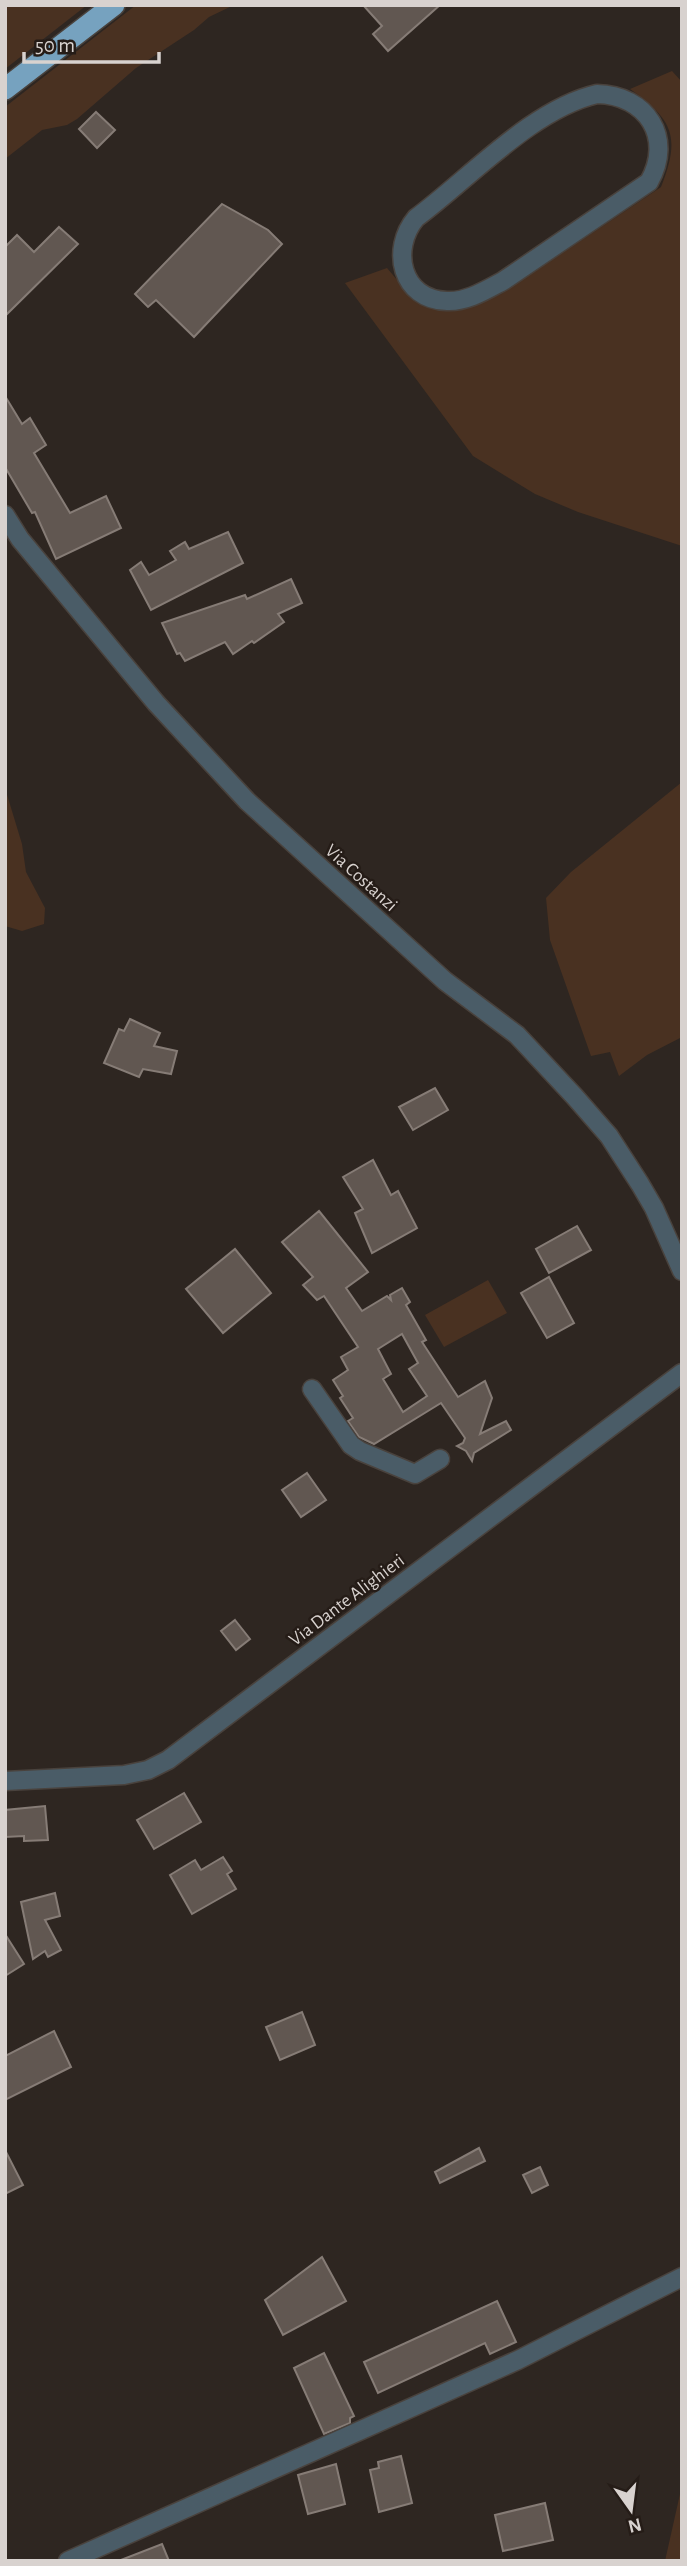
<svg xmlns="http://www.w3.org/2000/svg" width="687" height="2566" font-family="'Alegreya Sans',sans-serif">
<rect width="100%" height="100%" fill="#2e2621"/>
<!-- green -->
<g fill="#493121">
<path d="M 5,5 L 87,5 L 5,69 Z"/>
<path d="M 136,5 L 234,5 L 209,17 L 194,30 L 136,68 L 77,119 L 67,125 L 42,130 L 5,159 L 5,107 Z"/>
<path d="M 672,71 L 682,82 L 682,546 L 578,512 L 535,494 L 473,456 L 345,283 L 387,268 L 415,301 L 449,310 L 467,308 L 501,294 L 661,187 C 681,136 673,120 630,89 Z"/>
<path d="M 682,782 L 682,1037 L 647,1055 L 619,1076 L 610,1052 L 591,1056 L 550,940 L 546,898 L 571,872 Z"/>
<path d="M 5,788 L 22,844 L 26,872 L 45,908 L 44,924 L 22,931 L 5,926 Z"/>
<path d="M 488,1280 L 507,1313 L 444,1347 L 425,1315 Z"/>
<path d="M 682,2485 L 682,2561 L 665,2561 Z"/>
</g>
<!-- building -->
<g fill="#615751" stroke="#867c76" stroke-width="2" fill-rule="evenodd">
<path d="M 363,5 L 440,5 L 388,51 L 373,34 L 382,26 Z"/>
<path d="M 96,112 L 115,130 L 97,148 L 79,129 Z"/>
<path d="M 222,204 L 268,230 L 282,244 L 194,337 L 156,300 L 148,307 L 135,294 Z"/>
<path d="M 59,227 L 78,244 L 5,316 L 5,247 L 17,235 L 34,252 Z"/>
<path d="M 5,396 L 22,424 L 30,418 L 46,445 L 34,453 L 70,513 L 106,496 L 121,528 L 56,559 L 35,512 L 32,513 L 5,467 Z"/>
<path d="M 228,532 L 243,563 L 151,610 L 130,570 L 141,562 L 149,575 L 176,560 L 170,551 L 185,542 L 189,549 Z"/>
<path d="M 291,579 L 302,603 L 278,614 L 284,622 L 254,643 L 252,641 L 233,654 L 225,642 L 185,661 L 180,653 L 177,654 L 162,623 L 245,595 L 247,599 Z"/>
<path d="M 130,1019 L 160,1033 L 154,1046 L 177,1051 L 171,1074 L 143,1069 L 139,1077 L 104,1063 L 119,1029 L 124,1031 Z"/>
<path d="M 435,1088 L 448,1110 L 413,1130 L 399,1107 Z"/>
<path d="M 373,1160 L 391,1195 L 398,1191 L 417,1228 L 372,1253 L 355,1213 L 363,1209 L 343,1177 Z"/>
<path d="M 319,1211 L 368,1272 L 346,1288 L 362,1311 L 387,1296 L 391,1300 L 390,1295 L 402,1288 L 410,1302 L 406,1305 L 426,1340 L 422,1342 L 458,1397 L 485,1381 L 492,1398 L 480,1434 L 506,1421 L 511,1430 L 474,1453 L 472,1461 L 466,1451 L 457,1446 L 463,1443 L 465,1438 L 441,1403 L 374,1444 L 359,1437 L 350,1424 L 348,1421 L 353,1418 L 340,1398 L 343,1396 L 333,1380 L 348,1370 L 341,1357 L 358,1347 L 324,1296 L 317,1300 L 303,1285 L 313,1277 L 282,1242 ZM 402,1334 L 418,1363 L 409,1369 L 427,1396 L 403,1412 L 383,1379 L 391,1374 L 378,1349 Z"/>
<path d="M 577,1226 L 591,1250 L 549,1273 L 536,1249 Z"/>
<path d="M 235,1249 L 271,1293 L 223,1333 L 186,1289 Z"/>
<path d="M 549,1277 L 574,1323 L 547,1338 L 521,1293 Z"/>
<path d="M 307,1473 L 326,1500 L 301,1517 L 282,1490 Z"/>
<path d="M 235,1620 L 250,1639 L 236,1650 L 221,1631 Z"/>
<path d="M 184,1793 L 201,1822 L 154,1849 L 137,1820 Z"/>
<path d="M 45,1806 L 48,1840 L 24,1841 L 24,1836 L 5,1837 L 5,1810 Z"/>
<path d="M 223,1857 L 232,1871 L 227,1874 L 236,1889 L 192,1914 L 170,1875 L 195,1860 L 201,1870 Z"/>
<path d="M 55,1893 L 60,1916 L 45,1920 L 61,1950 L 48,1957 L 45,1951 L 33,1959 L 21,1902 Z"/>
<path d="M 5,1934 L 24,1964 L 5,1976 Z"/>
<path d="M 302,2012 L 315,2045 L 280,2060 L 266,2027 Z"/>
<path d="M 54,2031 L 71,2067 L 5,2100 L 5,2056 Z"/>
<path d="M 479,2148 L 485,2161 L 440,2183 L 435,2172 Z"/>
<path d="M 5,2150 L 23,2185 L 5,2194 Z"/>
<path d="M 540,2167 L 548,2185 L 532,2193 L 523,2175 Z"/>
<path d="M 322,2257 L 346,2301 L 283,2335 L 265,2300 Z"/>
<path d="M 497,2301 L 516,2342 L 490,2354 L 485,2343 L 378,2393 L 364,2362 Z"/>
<path d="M 324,2353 L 354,2416 L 350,2418 L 350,2423 L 324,2434 L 294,2368 Z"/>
<path d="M 401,2456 L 412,2503 L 379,2512 L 370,2470 L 379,2468 L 378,2462 Z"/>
<path d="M 336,2464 L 345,2504 L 308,2514 L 298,2475 Z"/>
<path d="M 545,2503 L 553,2540 L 503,2551 L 495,2515 Z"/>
<path d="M 162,2544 L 169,2561 L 121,2561 L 121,2560 Z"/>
</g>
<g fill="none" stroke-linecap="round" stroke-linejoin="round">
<!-- minor casing -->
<g stroke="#49423d" stroke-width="21">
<g id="minor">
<path d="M 597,94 C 647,95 674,138 649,182 L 503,281 C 486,290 467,302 447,301 C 401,300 390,249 416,218 C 470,178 532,109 597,94 Z"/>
<path d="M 5,515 L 20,539 L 156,703 L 247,801 L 445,981 L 517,1035 L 575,1097 L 609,1136 L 640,1184 L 654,1208 L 682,1271"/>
<path d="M 312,1389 L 351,1445 L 360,1451 L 415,1474 L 440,1459"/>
<path d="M 5,1781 L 124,1775 L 148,1770 L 168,1760 L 682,1373"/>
<path d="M 68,2561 L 518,2360 L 682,2277"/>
</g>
</g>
<!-- highway casing -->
<g stroke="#49423d" stroke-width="24">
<path id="highway" d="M 5,89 L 114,5"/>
</g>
<!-- minor -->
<use href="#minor" stroke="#4a5c67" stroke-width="18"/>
<!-- highway -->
<use href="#highway" stroke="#76a2bf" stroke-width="21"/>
</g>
<g text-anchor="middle" stroke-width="5" stroke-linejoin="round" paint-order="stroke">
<!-- street labels -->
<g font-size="19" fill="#d8d2cf" stroke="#251c17">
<text transform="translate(362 877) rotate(42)" y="7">Via Costanzi</text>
<text transform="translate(346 1599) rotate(-37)" y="7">Via Dante Alighieri</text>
</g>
</g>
<!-- border -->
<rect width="687" height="2566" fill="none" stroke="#d8d2cf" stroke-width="14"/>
<!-- north arrow -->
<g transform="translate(631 2510) rotate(166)" stroke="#251c17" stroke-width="5" paint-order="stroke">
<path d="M0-5L12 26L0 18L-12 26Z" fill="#d8d2cf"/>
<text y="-10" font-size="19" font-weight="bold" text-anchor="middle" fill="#d8d2cf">N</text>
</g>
<!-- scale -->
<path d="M24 52v10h135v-10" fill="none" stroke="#d8d2cf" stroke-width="3.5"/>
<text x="35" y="52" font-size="21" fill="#d8d2cf" stroke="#251c17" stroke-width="5" paint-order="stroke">50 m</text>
</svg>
